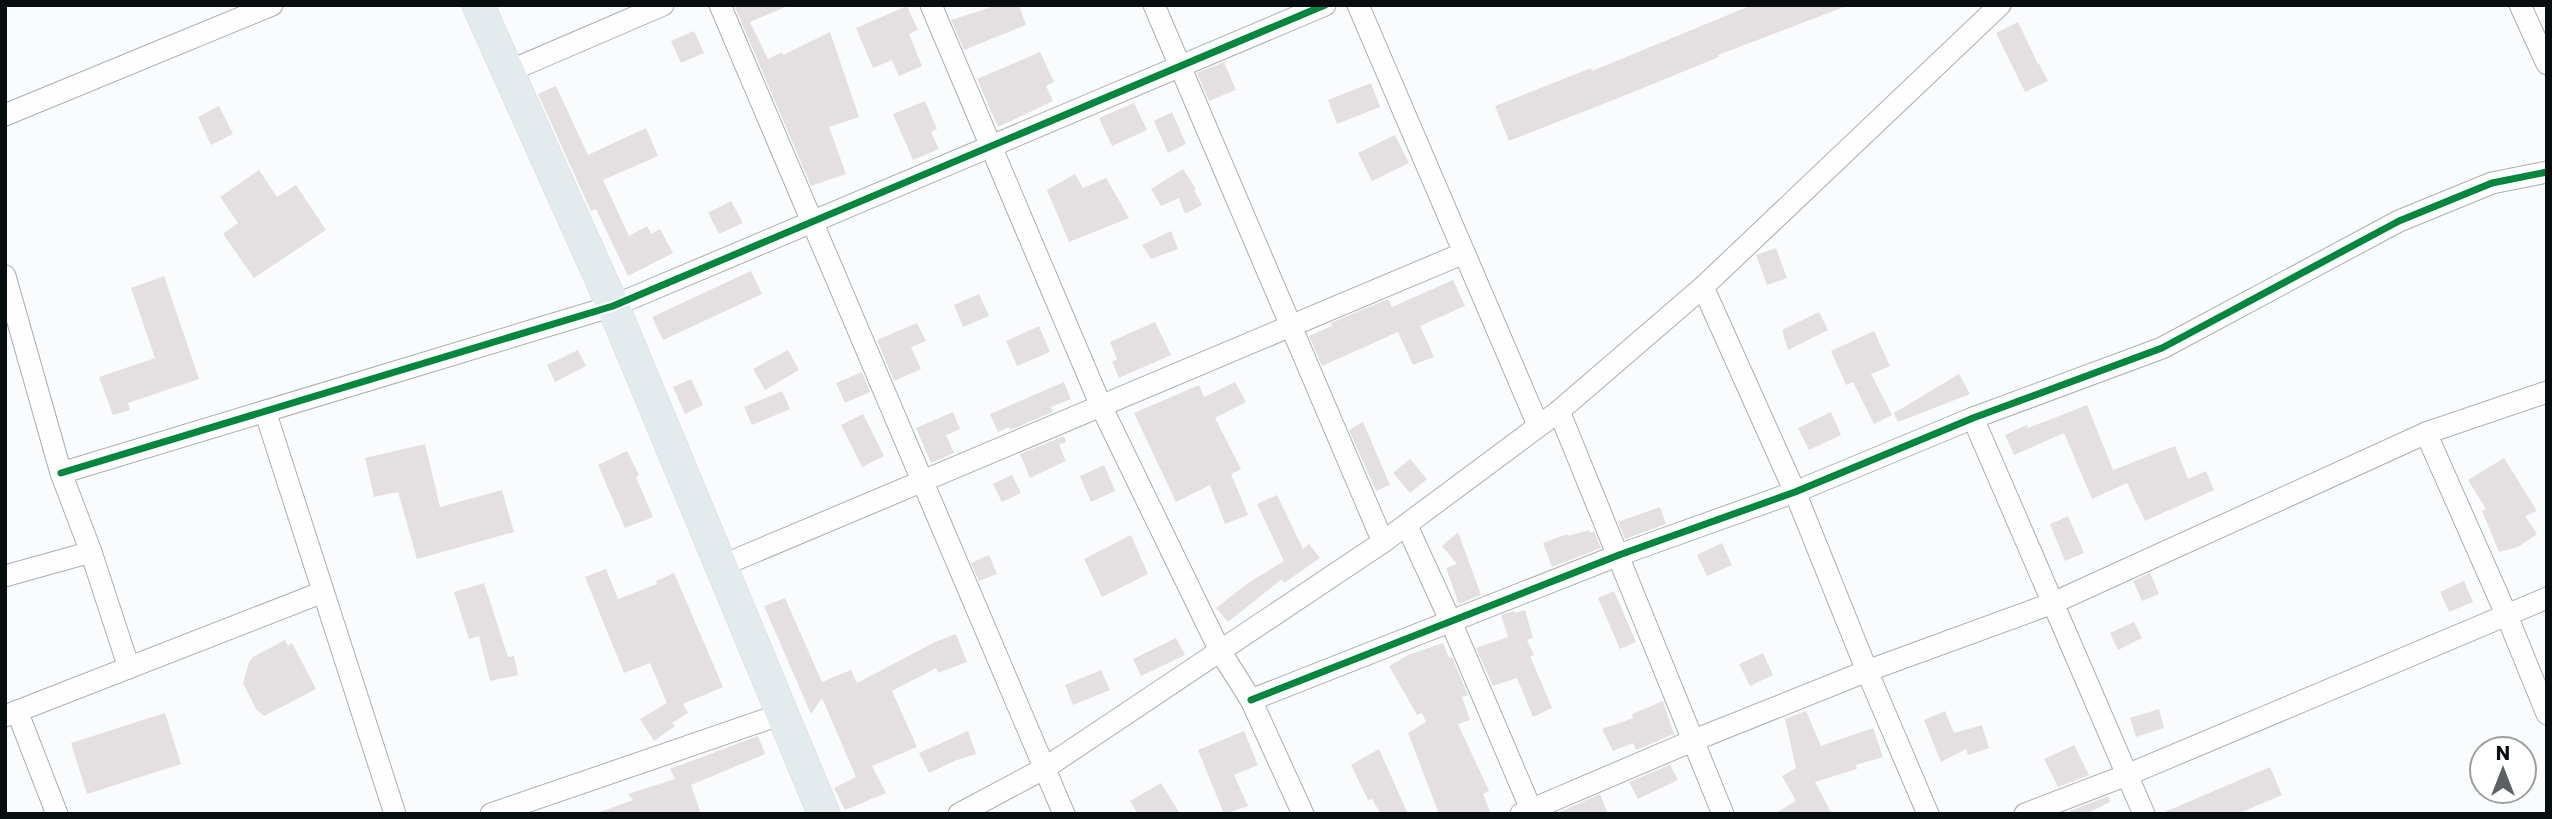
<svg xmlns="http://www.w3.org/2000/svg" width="2552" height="819" font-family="Poppins,sans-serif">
<rect width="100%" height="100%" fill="#f9fbfd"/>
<!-- building -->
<g fill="#e4e0e2">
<path d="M 734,5 L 790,5 L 750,22 L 768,59 L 782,52 L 783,55 L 830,32 L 859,117 L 829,127 L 846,174 L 811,186 Z"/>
<path d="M 998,5 L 1019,5 L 1026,25 L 964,50 L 951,20 Z"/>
<path d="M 1752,5 L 1844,7 L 1718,55 L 1719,57 L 1621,97 L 1509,141 L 1495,106 L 1591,68 L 1592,71 Z"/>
<path d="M 907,6 L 918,30 L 909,34 L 922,66 L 899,76 L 892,60 L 873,68 L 856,28 Z"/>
<path d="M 2018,22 L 2038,64 L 2039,64 L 2048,81 L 2025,92 L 1996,33 Z"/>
<path d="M 694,31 L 704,53 L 681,63 L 671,41 Z"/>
<path d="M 1040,52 L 1054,82 L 1046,86 L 1053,101 L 998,127 L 977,79 Z"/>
<path d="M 1224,62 L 1236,90 L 1209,101 L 1197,73 Z"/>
<path d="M 1371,83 L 1380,107 L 1337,124 L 1328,100 Z"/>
<path d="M 556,86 L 588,155 L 646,128 L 658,156 L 603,180 L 629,236 L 647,226 L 651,234 L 660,229 L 673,253 L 628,276 L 596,209 L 591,211 L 538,94 Z"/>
<path d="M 925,101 L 937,129 L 931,132 L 939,149 L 913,160 L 893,114 Z"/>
<path d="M 1134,103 L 1147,130 L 1112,146 L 1099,118 Z"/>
<path d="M 219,106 L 233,134 L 211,145 L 198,117 Z"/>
<path d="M 1172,112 L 1186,144 L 1168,153 L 1154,121 Z"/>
<path d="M 1395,135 L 1409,163 L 1372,181 L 1358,153 Z"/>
<path d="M 1183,169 L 1196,189 L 1194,190 L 1202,205 L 1185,214 L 1179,198 L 1161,206 L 1151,189 Z"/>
<path d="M 259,170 L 277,197 L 296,185 L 326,230 L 254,278 L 223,234 L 238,223 L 220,197 Z"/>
<path d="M 1075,174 L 1083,188 L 1106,178 L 1129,218 L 1069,242 L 1047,190 Z"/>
<path d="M 731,201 L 743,223 L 719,234 L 708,213 Z"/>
<path d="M 1171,231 L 1178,249 L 1151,259 L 1142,245 Z"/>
<path d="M 1776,248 L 1787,278 L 1767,285 L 1756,255 Z"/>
<path d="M 751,271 L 762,294 L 663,340 L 652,317 Z"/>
<path d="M 164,276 L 199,379 L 128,403 L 130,410 L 113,415 L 99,377 L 155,358 L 131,288 Z"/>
<path d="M 1453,280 L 1465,306 L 1420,326 L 1434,357 L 1413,365 L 1398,332 L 1322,366 L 1309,336 L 1332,326 L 1331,323 L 1388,299 L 1392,307 Z"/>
<path d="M 979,294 L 989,316 L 963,327 L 954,305 Z"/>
<path d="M 1819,312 L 1828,330 L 1788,350 L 1782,330 Z"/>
<path d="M 1155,322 L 1171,355 L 1119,378 L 1112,362 L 1117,359 L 1110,342 Z"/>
<path d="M 917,323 L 926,341 L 911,347 L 921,369 L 894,381 L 877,340 Z"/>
<path d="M 1039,326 L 1050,352 L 1017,366 L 1006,341 Z"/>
<path d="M 1874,331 L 1890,366 L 1871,374 L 1892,415 L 1874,424 L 1853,382 L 1846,385 L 1831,351 Z"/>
<path d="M 578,350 L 586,366 L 555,382 L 547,365 Z"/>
<path d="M 788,350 L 799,370 L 765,390 L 753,369 Z"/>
<path d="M 862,372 L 870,392 L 845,403 L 836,383 Z"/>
<path d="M 1959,374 L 1970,394 L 1898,422 L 1894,413 Z"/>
<path d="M 691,379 L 703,405 L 685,414 L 673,387 Z"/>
<path d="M 1064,382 L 1071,399 L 1051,407 L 1053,412 L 1010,430 L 1009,427 L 998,432 L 990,414 Z"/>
<path d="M 1235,382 L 1246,402 L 1215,418 L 1241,469 L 1231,474 L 1248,515 L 1225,524 L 1210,485 L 1176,502 L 1134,413 L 1199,385 L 1204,397 Z"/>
<path d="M 782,391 L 790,409 L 752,425 L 744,407 Z"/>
<path d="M 2087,405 L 2113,470 L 2175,446 L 2188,479 L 2206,471 L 2214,490 L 2145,521 L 2127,483 L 2092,499 L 2064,433 L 2014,455 L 2005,435 L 2027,425 L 2028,428 Z"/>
<path d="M 953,412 L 960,429 L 946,435 L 954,453 L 931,463 L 916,428 Z"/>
<path d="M 1831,412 L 1841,435 L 1809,450 L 1798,428 Z"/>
<path d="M 863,414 L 884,456 L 862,467 L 841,425 Z"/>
<path d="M 1363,422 L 1390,485 L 1376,491 L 1349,430 Z"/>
<path d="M 1064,436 L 1066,442 L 1059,445 L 1066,461 L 1030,478 L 1020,454 Z"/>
<path d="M 425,444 L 440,507 L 502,490 L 514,532 L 417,559 L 398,492 L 374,497 L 365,458 Z"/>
<path d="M 627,451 L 639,475 L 636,477 L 653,517 L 625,528 L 598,465 Z"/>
<path d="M 2504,458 L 2537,511 L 2525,516 L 2537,534 L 2518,547 L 2499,552 L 2482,511 L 2486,509 L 2468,480 Z"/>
<path d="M 1410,459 L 1427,479 L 1410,493 L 1393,473 Z"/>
<path d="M 1104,465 L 1115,491 L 1091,502 L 1080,476 Z"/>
<path d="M 1012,475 L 1021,493 L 1002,502 L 993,484 Z"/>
<path d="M 1277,495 L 1303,549 L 1309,544 L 1320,558 L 1284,583 L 1282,579 L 1228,622 L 1216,608 L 1248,583 L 1284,561 L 1257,504 Z"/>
<path d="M 1660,507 L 1666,524 L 1625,539 L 1618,522 Z"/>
<path d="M 2068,516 L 2084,553 L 2065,561 L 2050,524 Z"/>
<path d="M 1589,530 L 1590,533 L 1594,531 L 1601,548 L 1552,567 L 1543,543 L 1567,534 L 1568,536 Z"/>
<path d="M 1458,532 L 1481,595 L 1459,604 L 1446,568 L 1457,564 L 1442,546 Z"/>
<path d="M 1131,535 L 1148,574 L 1102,597 L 1084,559 Z"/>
<path d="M 1722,543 L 1732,565 L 1707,576 L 1697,555 Z"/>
<path d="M 989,555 L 997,574 L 979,581 L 971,563 Z"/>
<path d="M 606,569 L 618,599 L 657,584 L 656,581 L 674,573 L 723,687 L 683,704 L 688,713 L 672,723 L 675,726 L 654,741 L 640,719 L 667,703 L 650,663 L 624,673 L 585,577 Z"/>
<path d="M 2150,573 L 2159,594 L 2142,601 L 2133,581 Z"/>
<path d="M 2464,581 L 2473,602 L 2449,612 L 2440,592 Z"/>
<path d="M 484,583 L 508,657 L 514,656 L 518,675 L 490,681 L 479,636 L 469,639 L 454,592 Z"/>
<path d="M 1614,591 L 1636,642 L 1620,649 L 1598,598 Z"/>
<path d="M 785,598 L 822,682 L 851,670 L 857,683 L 935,642 L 956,634 L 967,662 L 938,673 L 936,668 L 892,691 L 917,747 L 872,766 L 886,793 L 845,810 L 834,788 L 856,777 L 822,698 L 811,714 L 764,606 Z"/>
<path d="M 1525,610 L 1533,638 L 1527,640 L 1534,655 L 1530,656 L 1552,708 L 1533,717 L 1517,678 L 1493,686 L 1476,648 L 1508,637 L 1501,615 L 1514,611 L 1515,613 Z"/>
<path d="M 2134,622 L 2142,638 L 2118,650 L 2110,633 Z"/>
<path d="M 1176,638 L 1185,655 L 1141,676 L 1133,659 Z"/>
<path d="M 285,640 L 288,646 L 292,643 L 316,689 L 264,716 L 256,709 L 243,683 L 249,662 L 253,657 Z"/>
<path d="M 1443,643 L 1449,658 L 1452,657 L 1468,695 L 1462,697 L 1470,720 L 1458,724 L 1489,791 L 1483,794 L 1491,814 L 1439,814 L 1408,733 L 1426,722 L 1422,713 L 1417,715 L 1389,666 L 1410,654 Z"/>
<path d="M 1763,653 L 1773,675 L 1750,686 L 1739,664 Z"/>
<path d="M 1101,670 L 1110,690 L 1073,705 L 1065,685 Z"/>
<path d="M 1663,701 L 1674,734 L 1636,750 L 1633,743 L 1613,751 L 1602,729 L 1633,718 L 1632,714 Z"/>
<path d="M 2159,709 L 2164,728 L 2136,737 L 2130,718 Z"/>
<path d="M 1806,711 L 1821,746 L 1873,728 L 1883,757 L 1856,765 L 1857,769 L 1815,782 L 1832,814 L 1774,814 L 1796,801 L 1782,776 L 1796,768 L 1785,719 Z"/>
<path d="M 1945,711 L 1954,733 L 1982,725 L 1989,748 L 1968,755 L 1966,749 L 1941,762 L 1924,720 Z"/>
<path d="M 165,713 L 181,764 L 87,794 L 71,743 Z"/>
<path d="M 968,731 L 976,754 L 957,760 L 929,773 L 919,753 Z"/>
<path d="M 1244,731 L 1258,765 L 1234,775 L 1248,806 L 1224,814 L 1198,750 Z"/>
<path d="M 758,736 L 765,754 L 691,785 L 701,814 L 601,814 L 600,812 L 633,800 L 628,794 L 675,779 L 670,769 Z"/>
<path d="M 2074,745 L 2089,775 L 2058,787 L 2044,759 Z"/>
<path d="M 1379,749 L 1408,814 L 1381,814 L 1372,799 L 1368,800 L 1351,765 Z"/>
<path d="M 1670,765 L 1678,780 L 1638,799 L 1629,782 Z"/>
<path d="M 2270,767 L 2282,795 L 2237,814 L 2160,814 Z"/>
<path d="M 1161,783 L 1180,814 L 1138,814 L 1130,801 Z"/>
<path d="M 1600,794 L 1608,814 L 1555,814 Z"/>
<path d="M 2108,796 L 2110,802 L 2086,814 L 2071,814 L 2070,811 Z"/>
</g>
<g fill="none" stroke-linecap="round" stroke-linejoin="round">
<!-- street casing -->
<g stroke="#aaafb1" stroke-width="23">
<g id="street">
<path d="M 720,5 L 1064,814"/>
<path d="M 931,5 L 1101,406 L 1220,651 L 1251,700 L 1303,814"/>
<path d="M 1154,5 L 1383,542"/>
<path d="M 1358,5 L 1538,425"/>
<path d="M 2520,5 L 2547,64"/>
<path d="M 507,72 L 663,5"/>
<path d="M 5,115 L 272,5"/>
<path d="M 5,276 L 61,473 L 91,552 L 129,668"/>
<path d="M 1703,287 L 1795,492 L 1867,671 L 1928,814"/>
<path d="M 265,411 L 395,814"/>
<path d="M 1559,411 L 1723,814"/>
<path d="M 1973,418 L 2144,814"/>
<path d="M 2426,433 L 2507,616 L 2547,714"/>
<path d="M 61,473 L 613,306 L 1325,5"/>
<path d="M 1407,526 L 1451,622 L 1533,814"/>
<path d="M 721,566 L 1464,253"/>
<path d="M 5,576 L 91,552"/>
<path d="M 1251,700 L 1619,555 L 1795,492 L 1973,418 L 2162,348 L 2399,221 L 2492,183 L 2547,172"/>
<path d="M 17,711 L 57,814"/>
<path d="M 5,716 L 323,592"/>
<path d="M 491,814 L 782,714"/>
<path d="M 959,814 L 1045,768 L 1383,542 L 1559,411 L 1703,287 L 2000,5"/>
<path d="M 1521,814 L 1692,741 L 1867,671 L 2053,603 L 2426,433 L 2547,392"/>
<path d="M 2025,814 L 2127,775 L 2547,598"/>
</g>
</g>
<!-- primary casing -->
<g stroke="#d5d7d8" stroke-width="33">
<path id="primary" d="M 478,5 L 613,306 L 824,814"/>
</g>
<!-- street -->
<use href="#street" stroke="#fefeff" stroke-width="21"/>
<!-- primary -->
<use href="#primary" stroke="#e4ebee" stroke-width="32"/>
<!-- cycleway casing -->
<g stroke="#fff" stroke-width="11">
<g id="cycleway">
<path d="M 61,473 L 613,306 L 1325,5"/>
<path d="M 1251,700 L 1619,555 L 1795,492 L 1973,418 L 2162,348 L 2399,221 L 2492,183 L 2547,172"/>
</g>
</g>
<!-- cycleway -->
<use href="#cycleway" stroke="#00873e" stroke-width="7"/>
</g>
<!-- border -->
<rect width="2552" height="819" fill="none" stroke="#080e10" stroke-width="14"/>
<!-- north arrow -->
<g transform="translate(2503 770)"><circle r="33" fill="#ffffff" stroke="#9c9f9f" stroke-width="2"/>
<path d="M0-5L12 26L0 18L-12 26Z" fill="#5c6163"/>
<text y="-10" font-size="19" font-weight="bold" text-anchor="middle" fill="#080e10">N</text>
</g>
</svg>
